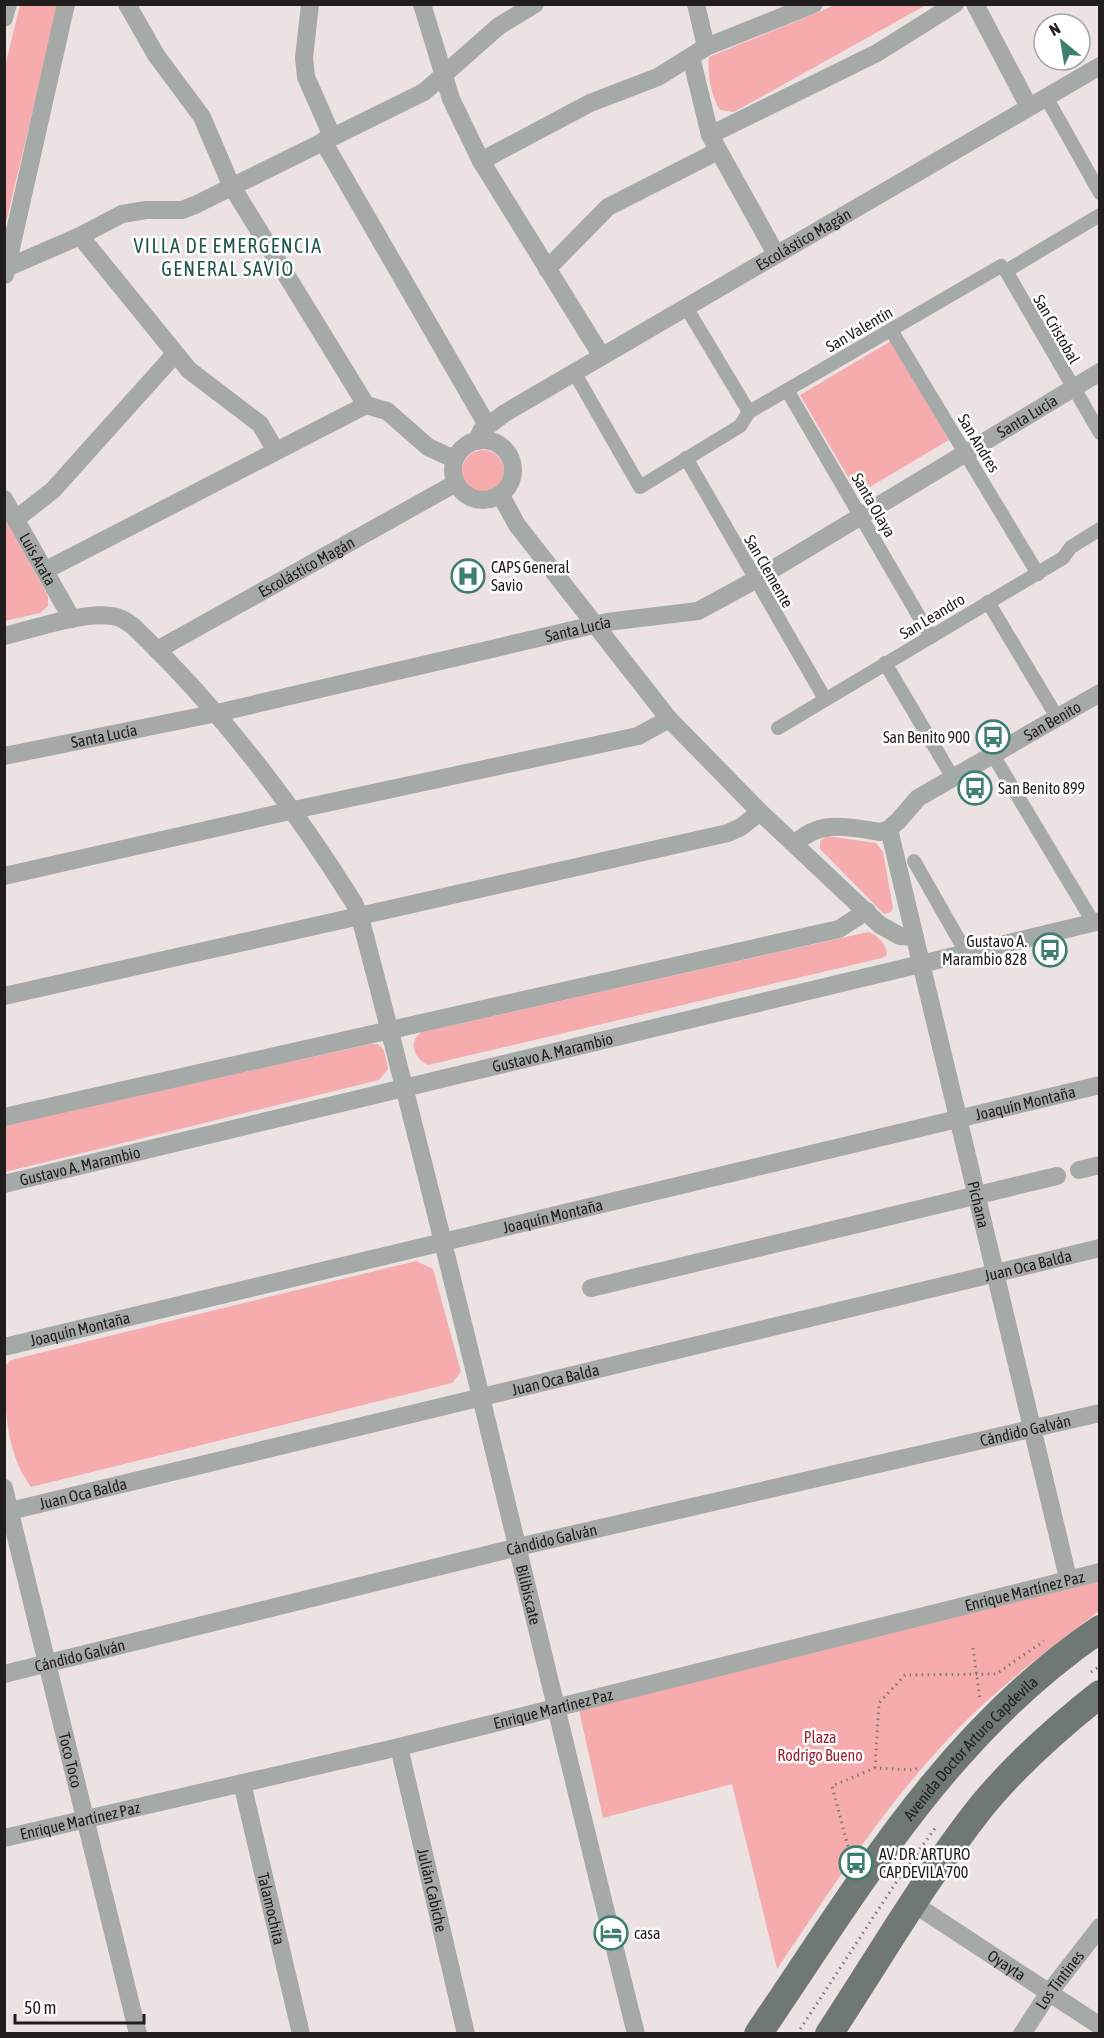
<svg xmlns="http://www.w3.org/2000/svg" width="1104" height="2038" font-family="'Asap Condensed',sans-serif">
<rect width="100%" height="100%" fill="#ede2e2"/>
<!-- park -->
<g fill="#f6acad">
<path d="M 20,5 L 58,5 L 5,227 L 5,66 Z"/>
<path d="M 835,5 L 926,5 L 734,112 L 720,110 C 711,96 707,73 709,57 Z"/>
<path d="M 891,341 L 949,440 L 858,494 L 800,395 Z"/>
<circle cx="483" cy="471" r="21"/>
<path d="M 4,517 L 48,596 L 48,606 L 40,613 L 5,621 Z"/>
<path d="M 827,836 L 876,843 L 883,852 L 893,908 L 891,912 L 884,914 L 820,849 L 820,841 Z"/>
<path d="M 868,932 C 877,934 887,945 887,955 L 882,958 L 428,1065 C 414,1059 407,1041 422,1032 Z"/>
<path d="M 371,1044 L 378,1044 L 384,1050 L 388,1069 L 379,1080 L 5,1172 L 4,1125 Z"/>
<path d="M 416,1261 L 433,1269 L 461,1372 L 452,1383 L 31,1487 C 6,1454 4,1406 5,1366 L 11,1360 Z"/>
<path d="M 1099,1579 L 1099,1611 C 1043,1654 987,1695 940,1748 C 878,1815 828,1894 777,1969 L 732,1784 L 603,1818 L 579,1710 Z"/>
</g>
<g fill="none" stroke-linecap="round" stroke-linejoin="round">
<!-- path -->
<g stroke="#817a7a" stroke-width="3" stroke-dasharray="1.5 4.5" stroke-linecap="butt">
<path d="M 973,1648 L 980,1699"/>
<path d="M 1091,1672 L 1100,1666"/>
<path d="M 875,1768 L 879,1703 L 905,1675 L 996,1674 L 1044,1641"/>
<path d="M 851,1858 L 832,1786 L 875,1768 L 915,1770 L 918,1767"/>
<path d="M 797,2034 L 895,1884 L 936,1827"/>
</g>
<!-- pedestrian -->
<g stroke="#a5aaa8" stroke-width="14">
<path d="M 1046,97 L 1100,193"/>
<path d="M 1006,271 L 1100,433"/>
<path d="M 686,307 L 749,412"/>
<path d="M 891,330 L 1038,574"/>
<path d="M 574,372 L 640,487 L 740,426 L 749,412 L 1001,266 L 1006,271 L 1100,215"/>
<path d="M 787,390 L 931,637"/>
<path d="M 686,458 L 825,699"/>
<path d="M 988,602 L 1057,717"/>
<path d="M 885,663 L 953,778"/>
<path d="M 778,728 L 1063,558 L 1071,547 L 1100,529"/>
<path d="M 993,755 L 1093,922"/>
<path d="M 914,861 L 967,954"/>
</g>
<!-- minor -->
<g stroke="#a5aaa8" stroke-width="18">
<path d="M 127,4 L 156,55 L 202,117 L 231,185 L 366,405"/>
<path d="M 310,4 L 304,58 L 306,77 L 332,136"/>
<path d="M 422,4 L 451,99 L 481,161 L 601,355"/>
<path d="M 696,4 L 706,47"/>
<path d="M 975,4 L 1029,107"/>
<path d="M 4,18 L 8,4"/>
<path d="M 691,57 L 710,135 L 776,254"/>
<path d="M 710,135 L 877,53 L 955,4"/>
<path d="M 323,141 L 487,425"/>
<path d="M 481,161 L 590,103 L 658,77 L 706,47 L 814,4"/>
<path d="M 80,236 L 189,370 L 260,424 L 276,451"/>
<path d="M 4,269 L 80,236 L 122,214 L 146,210 L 182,210 L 195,205 L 424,92 L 499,26 L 535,4"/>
<path d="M 547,269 L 608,207 L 718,151"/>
<path d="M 5,275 L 66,4"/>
<circle cx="483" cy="470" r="30"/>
<path id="s1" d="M 477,441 L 481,431 L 505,413 L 1100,66"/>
<path d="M 500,494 L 517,525 L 669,719 L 760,812 L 880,925 L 900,936 L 912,937"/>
<path id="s2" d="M 4,499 L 72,619"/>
<path d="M 16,519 L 53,490 L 175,354"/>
<path d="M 46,570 L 366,405 L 387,411 L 428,447 L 454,459"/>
<path id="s3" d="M 4,636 C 33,629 85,611 112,616 C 121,617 126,621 133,626 C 219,708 291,802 354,903 L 360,917 C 458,1288 543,1661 636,2034"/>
<path id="s4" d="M 157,650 L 456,483"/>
<path id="s5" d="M 4,756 L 217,713 L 607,622 L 698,611 L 755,580 L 1100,372"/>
<path id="s6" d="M 889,829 L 1068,1578"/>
<path id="s7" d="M 795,844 C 819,819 849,827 880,832 L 889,829 L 898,821 L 918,798 L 1100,693"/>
<path d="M 4,876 L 294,810 L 638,736 L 669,719"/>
<path d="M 4,996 L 728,833 L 741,827 L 760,812"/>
<path d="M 4,1117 L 839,929 L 867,911"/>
<path d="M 1079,1170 L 1100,1165"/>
<path id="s8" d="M 4,1184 L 1100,921"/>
<path d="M 591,1288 L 1057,1176"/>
<path id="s9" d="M 4,1347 L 1100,1085"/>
<path id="s10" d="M 4,1488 L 138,2034"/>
<path id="s11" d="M 10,1511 L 1100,1248"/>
<path id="s12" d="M 4,1674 L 518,1547 L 1100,1413"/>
<path id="s13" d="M 399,1747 L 466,2034"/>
<path id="s14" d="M 242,1783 L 301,2034"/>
<path id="s15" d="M 4,1838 L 399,1747 L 1100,1572"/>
<path id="s16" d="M 914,1904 L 1100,2026"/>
<path id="s17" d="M 1022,2034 L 1048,1994 L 1100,1927"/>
</g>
<!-- primary -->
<g stroke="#707875" stroke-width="28">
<path id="s18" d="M 758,2034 C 860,1884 947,1733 1100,1629"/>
<path d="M 829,2034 C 879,1958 925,1878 981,1807 C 1016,1764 1057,1728 1100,1694"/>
</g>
</g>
<!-- icons -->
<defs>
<g id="hospital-ring" transform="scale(1.725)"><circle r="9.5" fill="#fff" stroke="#3e7f6f" stroke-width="1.5"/><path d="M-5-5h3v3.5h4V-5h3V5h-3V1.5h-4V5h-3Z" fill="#3e7f6f"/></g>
<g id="bus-ring" transform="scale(1.725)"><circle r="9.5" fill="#fff" stroke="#3e7f6f" stroke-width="1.5"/><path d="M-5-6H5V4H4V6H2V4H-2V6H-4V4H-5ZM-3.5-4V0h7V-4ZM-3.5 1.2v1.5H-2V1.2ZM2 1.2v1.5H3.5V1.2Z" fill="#3e7f6f"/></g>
<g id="hotel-ring" transform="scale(1.725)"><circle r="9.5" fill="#fff" stroke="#3e7f6f" stroke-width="1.5"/><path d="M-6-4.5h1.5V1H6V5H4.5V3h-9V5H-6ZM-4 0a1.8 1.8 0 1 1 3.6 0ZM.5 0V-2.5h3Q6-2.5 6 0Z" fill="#3e7f6f"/></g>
</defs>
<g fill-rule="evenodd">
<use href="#hospital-ring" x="468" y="576"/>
<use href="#bus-ring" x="993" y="737"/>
<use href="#bus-ring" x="975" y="788"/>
<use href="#bus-ring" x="1050" y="950"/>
<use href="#bus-ring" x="856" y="1863"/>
<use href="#hotel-ring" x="611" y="1933"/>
</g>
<g text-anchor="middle" stroke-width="5" stroke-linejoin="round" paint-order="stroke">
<!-- street labels -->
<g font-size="16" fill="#211d1d" stroke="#fff">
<text dy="6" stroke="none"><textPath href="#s1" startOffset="386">Escolástico Magán</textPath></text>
<text transform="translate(859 329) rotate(-30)" y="6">San Valentín</text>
<text transform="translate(1057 329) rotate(60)" y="6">San Cristobal</text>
<text dy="6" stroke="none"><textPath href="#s5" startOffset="1092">Santa Lucía</textPath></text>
<text transform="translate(979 443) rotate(59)" y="6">San Andres</text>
<text transform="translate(874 505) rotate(60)" y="6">Santa Olaya</text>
<text dy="6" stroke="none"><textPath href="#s2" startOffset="69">Luis Arata</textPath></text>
<text dy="6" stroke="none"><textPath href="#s4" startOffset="171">Escolástico Magán</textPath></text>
<text transform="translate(769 571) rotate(60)" y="6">San Clemente</text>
<text transform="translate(932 616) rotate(-31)" y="6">San Leandro</text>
<text dy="6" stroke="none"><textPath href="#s5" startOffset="588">Santa Lucía</textPath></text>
<text dy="6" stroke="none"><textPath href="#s7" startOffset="297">San Benito</textPath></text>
<text dy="6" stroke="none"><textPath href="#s5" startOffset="102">Santa Lucía</textPath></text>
<text dy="6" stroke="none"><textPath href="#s8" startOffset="564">Gustavo A. Marambio</textPath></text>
<text dy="6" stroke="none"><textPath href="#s9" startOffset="1050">Joaquín Montaña</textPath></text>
<text dy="6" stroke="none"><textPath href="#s8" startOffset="78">Gustavo A. Marambio</textPath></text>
<text dy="6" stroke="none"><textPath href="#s6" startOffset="386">Pichana</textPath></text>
<text dy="6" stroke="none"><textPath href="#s9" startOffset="564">Joaquín Montaña</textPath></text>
<text dy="6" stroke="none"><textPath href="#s11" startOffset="1047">Juan Oca Balda</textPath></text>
<text dy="6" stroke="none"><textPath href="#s9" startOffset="78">Joaquín Montaña</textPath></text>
<text dy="6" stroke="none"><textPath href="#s11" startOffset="561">Juan Oca Balda</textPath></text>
<text dy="6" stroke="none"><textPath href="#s12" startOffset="1050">Cándido Galván</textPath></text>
<text dy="6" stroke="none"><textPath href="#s11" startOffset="75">Juan Oca Balda</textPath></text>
<text dy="6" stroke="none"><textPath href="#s12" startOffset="564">Cándido Galván</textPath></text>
<text dy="6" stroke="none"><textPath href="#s15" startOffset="1050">Enrique Martínez Paz</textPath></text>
<text dy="6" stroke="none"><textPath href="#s3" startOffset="1203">Bilibiscate</textPath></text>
<text dy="6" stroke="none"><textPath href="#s12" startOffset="78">Cándido Galván</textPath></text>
<text dy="6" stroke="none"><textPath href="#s15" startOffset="564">Enrique Martínez Paz</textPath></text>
<text dy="6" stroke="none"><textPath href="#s18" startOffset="357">Avenida Doctor Arturo Capdevila</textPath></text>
<text dy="6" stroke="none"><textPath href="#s10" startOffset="280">Toco Toco</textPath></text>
<text dy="6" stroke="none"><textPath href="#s15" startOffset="78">Enrique Martínez Paz</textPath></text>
<text dy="6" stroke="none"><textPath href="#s13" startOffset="147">Julián Cabiche</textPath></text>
<text dy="6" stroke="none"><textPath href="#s14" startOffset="129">Talamochita</textPath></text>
<text dy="6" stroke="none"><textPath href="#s16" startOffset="111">Oyayta</textPath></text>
<text dy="6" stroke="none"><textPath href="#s17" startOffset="66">Los Tintines</textPath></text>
</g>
<!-- poi labels -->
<g font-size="16" fill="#211d1d" stroke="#fff" text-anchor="start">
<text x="491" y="573">CAPS General<tspan x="491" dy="18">Savio</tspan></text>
<text x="970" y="743" text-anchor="end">San Benito 900</text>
<text x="998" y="794">San Benito 899</text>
<text x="1027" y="947" text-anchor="end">Gustavo A.<tspan x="1027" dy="18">Marambio 828</tspan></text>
<text x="879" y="1860">AV. DR. ARTURO<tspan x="879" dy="18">CAPDEVILA 700</tspan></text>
<text x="634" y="1939">casa</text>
</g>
<!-- park labels -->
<g font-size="16" fill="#9a1f32" stroke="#fff">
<text x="820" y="1743">Plaza<tspan x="820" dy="18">Rodrigo Bueno</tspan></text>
</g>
<!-- quarter labels -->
<g font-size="20" letter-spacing="1.5" fill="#22574b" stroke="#fff">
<text x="228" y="253">VILLA DE EMERGENCIA<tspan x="228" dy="23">GENERAL SAVIO</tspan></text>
</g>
</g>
<!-- border -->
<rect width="1104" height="2038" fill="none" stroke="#211d1d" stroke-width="12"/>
<!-- north arrow -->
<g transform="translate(1062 42) rotate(330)"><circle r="28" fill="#ffffff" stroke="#a6a5a5" stroke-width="1.5"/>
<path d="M0-4.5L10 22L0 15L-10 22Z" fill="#3e7f6f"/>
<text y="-9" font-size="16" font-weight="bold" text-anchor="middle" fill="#211d1d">N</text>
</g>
<!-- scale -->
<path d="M15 2014v9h129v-9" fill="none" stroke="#211d1d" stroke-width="3"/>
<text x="24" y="2014" font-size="18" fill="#211d1d" stroke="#ffffff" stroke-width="4.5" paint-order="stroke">50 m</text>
</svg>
